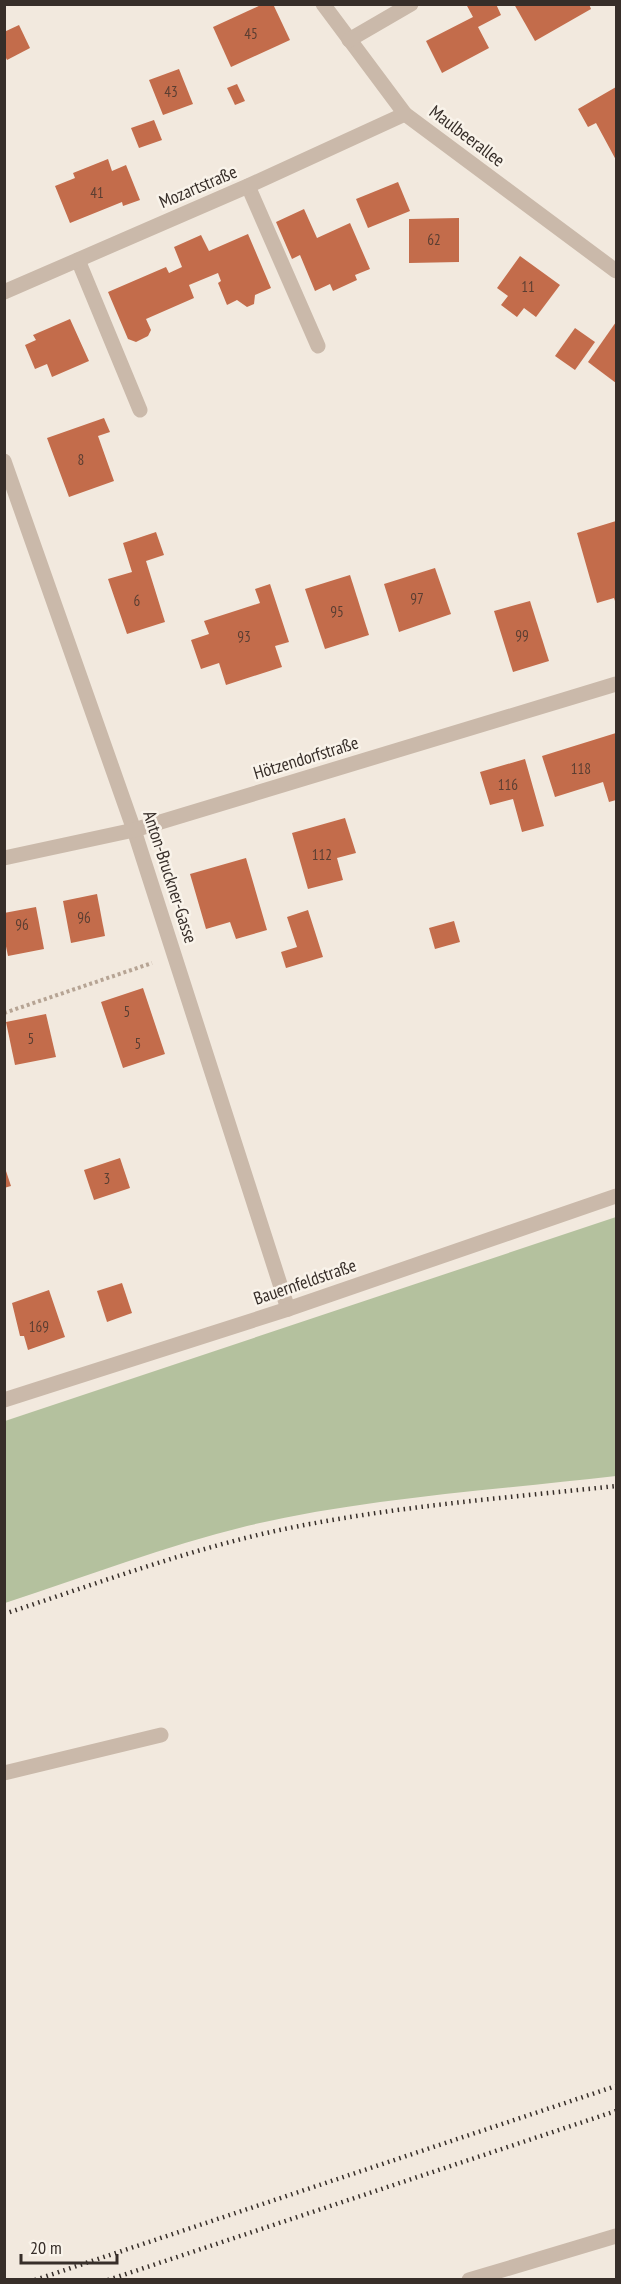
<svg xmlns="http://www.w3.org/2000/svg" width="621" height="2284" font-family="'PT Sans Narrow',sans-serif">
<rect width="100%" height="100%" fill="#f2e9de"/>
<!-- green -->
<path fill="#b4c19e" d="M 616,1217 L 616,1476 C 496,1490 364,1498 247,1526 C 165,1546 85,1577 5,1603 L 5,1421 Z"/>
<!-- building -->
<g fill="#c36c4b">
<path d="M 263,4 L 273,4 L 290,40 L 231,67 L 213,27 Z"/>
<path d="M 466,4 L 496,4 L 501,15 L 478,27 L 489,48 L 442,73 L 426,41 L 473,17 Z"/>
<path d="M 514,4 L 589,4 L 591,9 L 535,41 Z"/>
<path d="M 19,25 L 30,48 L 7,60 L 4,54 L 4,32 Z"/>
<path d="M 179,69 L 193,104 L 163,115 L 149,80 Z"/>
<path d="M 237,84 L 245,101 L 235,105 L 227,88 Z"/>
<path d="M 616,87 L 616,160 L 596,123 L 588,127 L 578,109 Z"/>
<path d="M 154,120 L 162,140 L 139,148 L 131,128 Z"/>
<path d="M 108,159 L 112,171 L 126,165 L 140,200 L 123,206 L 122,202 L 70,223 L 55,186 L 75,178 L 73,173 Z"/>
<path d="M 398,182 L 410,211 L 368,228 L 356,199 Z"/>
<path d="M 304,209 L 317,238 L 350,223 L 370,269 L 355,275 L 357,280 L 333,291 L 330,284 L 315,291 L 300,255 L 292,259 L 276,222 Z"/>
<path d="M 459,218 L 459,262 L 409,263 L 409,219 Z"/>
<path d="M 248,234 L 271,288 L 255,295 L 254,304 L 247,307 L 237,300 L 227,305 L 218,283 L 221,281 L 218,273 L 189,285 L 194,298 L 146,319 L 151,330 L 148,336 L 136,342 L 128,339 L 108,292 L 166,267 L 169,273 L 182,267 L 174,247 L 201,235 L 209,251 Z"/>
<path d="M 520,256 L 560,285 L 536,317 L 524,308 L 517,317 L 501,305 L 508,296 L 497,288 Z"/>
<path d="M 70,319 L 89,361 L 52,377 L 47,364 L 35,369 L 25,345 L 36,340 L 33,335 Z"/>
<path d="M 616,322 L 616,383 L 588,362 Z"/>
<path d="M 575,328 L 595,342 L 575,370 L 555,356 Z"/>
<path d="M 104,418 L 110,432 L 98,436 L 114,481 L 69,497 L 47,438 Z"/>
<path d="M 616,521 L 616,604 L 614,598 L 597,603 L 577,533 Z"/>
<path d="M 156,532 L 164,555 L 146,561 L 165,622 L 127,634 L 108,579 L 132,572 L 123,543 Z"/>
<path d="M 435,568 L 451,614 L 399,632 L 384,584 Z"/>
<path d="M 350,575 L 369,635 L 325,649 L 305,589 Z"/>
<path d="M 270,584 L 289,642 L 275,646 L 282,667 L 226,685 L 219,663 L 201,669 L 191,640 L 209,634 L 204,621 L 260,603 L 255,589 Z"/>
<path d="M 530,601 L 549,661 L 513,672 L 494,611 Z"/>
<path d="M 616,733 L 616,800 L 609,802 L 603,782 L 555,797 L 542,756 Z"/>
<path d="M 525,759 L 544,826 L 522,832 L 513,799 L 490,805 L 480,772 Z"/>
<path d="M 345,818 L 356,853 L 337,858 L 343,880 L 308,889 L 292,833 Z"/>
<path d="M 246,858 L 267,930 L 236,939 L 230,922 L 206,929 L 190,874 Z"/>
<path d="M 97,894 L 105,936 L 71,943 L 63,901 Z"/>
<path d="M 36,907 L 44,949 L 8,956 L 4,937 L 4,913 Z"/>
<path d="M 308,910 L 323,957 L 286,968 L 281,952 L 297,947 L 287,917 Z"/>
<path d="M 454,921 L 460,942 L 435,949 L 429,928 Z"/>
<path d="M 143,988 L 165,1054 L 123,1068 L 101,1002 Z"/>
<path d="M 46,1014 L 56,1057 L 15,1065 L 6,1022 Z"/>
<path d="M 120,1158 L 130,1188 L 94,1200 L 84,1170 Z"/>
<path d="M 4,1165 L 11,1186 L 4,1188 Z"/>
<path d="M 122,1283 L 132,1313 L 107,1322 L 97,1291 Z"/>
<path d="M 49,1290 L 65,1337 L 28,1350 L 24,1336 L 20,1336 L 12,1303 Z"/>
</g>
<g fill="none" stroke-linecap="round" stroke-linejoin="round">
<!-- path -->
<path stroke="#b6a494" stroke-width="4" stroke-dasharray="3 3" stroke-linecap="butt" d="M 4,1013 L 152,963"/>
<!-- minor -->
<g stroke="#cab9aa" stroke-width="15">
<path d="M 323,4 L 405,114 L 616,271"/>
<path d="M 349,40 L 411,4"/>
<path d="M 248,186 L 318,346"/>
<path d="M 78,260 L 140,410"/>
<path d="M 4,292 L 248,186 L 405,114"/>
<path d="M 4,461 L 134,830 L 288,1309"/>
<path d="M 4,858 L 134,830 L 616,684"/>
<path d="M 4,1400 L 288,1309 L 616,1196"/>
<path d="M 4,1773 L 161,1735"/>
<path d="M 469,2280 L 616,2236"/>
</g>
<!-- rail -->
<g stroke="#372e29" stroke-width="4.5" stroke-dasharray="1.5 4.5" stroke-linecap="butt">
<path d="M 4,1614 C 105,1581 205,1543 310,1524 C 411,1505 514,1497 616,1486"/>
<path d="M 35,2280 L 616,2086"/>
<path d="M 108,2280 L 616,2111"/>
</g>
</g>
<g text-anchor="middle" stroke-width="5" stroke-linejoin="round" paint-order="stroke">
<!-- number labels -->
<g font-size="15" fill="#5a3e32">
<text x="251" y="39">45</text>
<text x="171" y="97">43</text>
<text x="97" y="198">41</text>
<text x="434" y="245">62</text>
<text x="528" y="292">11</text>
<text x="81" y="465">8</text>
<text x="417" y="604">97</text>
<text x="137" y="606">6</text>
<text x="337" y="617">95</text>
<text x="522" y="641">99</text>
<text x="244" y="642">93</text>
<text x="581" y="774">118</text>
<text x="508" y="790">116</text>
<text x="322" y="860">112</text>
<text x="84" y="923">96</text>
<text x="22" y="930">96</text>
<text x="127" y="1017">5</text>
<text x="31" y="1044">5</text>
<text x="138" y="1049">5</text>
<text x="107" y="1184">3</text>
<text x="39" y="1332">169</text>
</g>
<!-- street labels -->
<g font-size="18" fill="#372e29" stroke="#f9f3ea">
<text transform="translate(467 136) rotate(37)" y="6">Maulbeerallee</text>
<text transform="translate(198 187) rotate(-23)" y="6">Mozartstraße</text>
<text transform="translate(306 758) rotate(-17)" y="6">Hötzendorfstraße</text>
<text transform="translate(170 877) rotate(72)" y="6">Anton-Bruckner-Gasse</text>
<text transform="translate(305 1282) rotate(-19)" y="6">Bauernfeldstraße</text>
</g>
</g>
<!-- border -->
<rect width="621" height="2284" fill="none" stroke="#372e29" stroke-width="12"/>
<!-- scale -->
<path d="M21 2254v9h96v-9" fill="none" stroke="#372e29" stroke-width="3"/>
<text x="30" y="2254" font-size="18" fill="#372e29" stroke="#f9f3ea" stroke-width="4.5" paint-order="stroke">20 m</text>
</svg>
